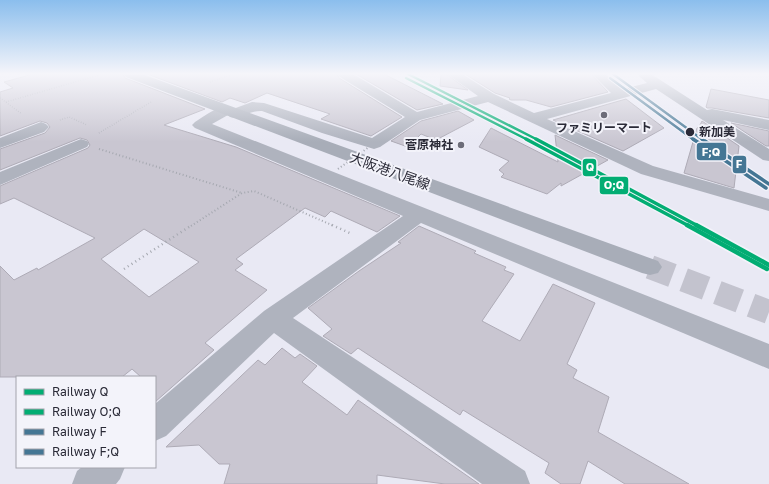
<svg xmlns="http://www.w3.org/2000/svg" width="769" height="484" font-family="'Golos Text','Noto Sans JP',sans-serif">
<rect width="100%" height="100%" fill="#e9e9f4"/>
<!-- building -->
<g fill="#c9c6d1" stroke="#aeabb6" fill-rule="evenodd">
<path d="M 33,74 L 123,74 L 125,78 L 205,109 L 164,125 L 236,147 L 400,216 L 377,232 L 331,211 L 325,217 L 305,208 L 236,259 L 243,264 L 235,270 L 267,290 L 205,343 L 214,350 L 155,402 L 155,377 L 141,377 L 132,369 L 122,377 L 0,377 L 0,266 L 14,280 L 37,268 L 38,270 L 95,238 L 14,198 L 0,204 L 0,186 L 88,148 L 90,145 L 87,140 L 80,138 L 0,170 L 0,149 L 45,133 L 50,127 L 47,123 L 40,121 L 0,136 L 0,92 L 13,88 L 4,82 ZM 144,229 L 199,262 L 149,297 L 101,259 Z"/>
<path d="M 147,74 L 337,74 L 339,78 L 402,117 L 371,136 L 321,119 L 330,114 L 267,93 L 245,103 L 230,98 L 222,102 Z"/>
<path d="M 356,74 L 384,74 L 443,104 L 417,110 Z"/>
<path d="M 441,74 L 446,74 L 468,90 L 440,86 Z"/>
<path d="M 465,74 L 591,74 L 608,92 L 551,107 L 526,100 L 511,100 L 509,99 L 510,98 L 495,93 Z"/>
<path d="M 711,89 L 769,100 L 769,118 L 712,108 L 707,108 L 706,107 Z"/>
<path d="M 626,99 L 664,128 L 623,151 L 553,120 Z"/>
<path d="M 458,111 L 474,120 L 436,140 L 421,134 L 408,147 L 391,141 L 421,121 Z"/>
<path d="M 702,121 L 739,146 L 734,188 L 684,173 L 697,128 L 700,125 Z"/>
<path d="M 731,123 L 769,131 L 769,146 L 766,146 Z"/>
<path d="M 491,128 L 558,162 L 555,135 L 608,160 L 561,186 L 561,183 L 547,194 L 501,177 L 504,174 L 499,170 L 509,161 L 479,147 Z"/>
<path d="M 419,226 L 476,251 L 474,253 L 506,267 L 504,270 L 514,274 L 482,321 L 520,341 L 553,284 L 595,303 L 567,364 L 577,370 L 573,378 L 609,397 L 598,432 L 689,484 L 625,484 L 588,461 L 580,484 L 561,484 L 545,473 L 549,463 L 463,410 L 460,415 L 358,348 L 351,354 L 323,336 L 332,329 L 308,308 L 359,271 L 401,243 L 398,242 Z"/>
<path d="M 282,348 L 295,358 L 300,354 L 317,366 L 302,382 L 347,415 L 358,400 L 479,484 L 445,484 L 377,475 L 377,484 L 224,484 L 230,464 L 219,464 L 199,445 L 166,447 L 258,360 L 265,365 Z"/>
</g>
<g fill="none" stroke-linecap="round" stroke-linejoin="round">
<!-- primary-tunnel -->
<path stroke="#c3c3ce" stroke-width="24" stroke-dasharray="24 12" stroke-linecap="butt" d="M 650,267 L 769,312"/>
<!-- path-far2 -->
<g stroke="#a5a8b0" stroke-width="1.5" stroke-dasharray="0.5 2" stroke-linecap="butt">
<path d="M 210,82 L 234,74"/>
<path d="M 0,98 L 22,114"/>
<path d="M 6,102 L 99,75"/>
<path d="M 60,120 L 69,117 L 87,125"/>
<path d="M 99,133 L 151,102"/>
</g>
<!-- path-far1 -->
<g stroke="#a5a8b0" stroke-width="2" stroke-dasharray="1 2.5" stroke-linecap="butt">
<path d="M 99,149 L 242,193"/>
<path d="M 191,226 L 242,193 L 254,191 L 334,226"/>
</g>
<!-- path -->
<g stroke="#a5a8b0" stroke-width="2.5" stroke-dasharray="1 3.5" stroke-linecap="butt">
<path d="M 332,225 L 352,234"/>
<path d="M 124,269 L 192,225"/>
</g>
<!-- street -->
<g fill="#afb3be" fill-rule="evenodd">
<path d="M 338,74 L 353,74 L 417,112 L 478,96 L 447,74 L 462,74 L 494,94 L 534,113 L 611,93 L 592,74 L 605,74 L 623,89 L 647,83 L 639,76 L 640,74 L 651,74 L 707,110 L 712,109 L 769,120 L 769,130 L 723,120 L 769,149 L 769,161 L 763,160 L 656,89 L 547,119 L 653,166 L 769,199 L 769,211 L 641,174 L 488,102 L 420,120 L 380,147 L 374,149 L 322,133 L 262,111 C 250,110 241,120 230,117 L 228,115 L 212,124 L 769,344 L 769,369 L 421,223 L 293,318 L 525,471 L 530,484 L 482,484 L 274,333 L 166,436 L 155,441 L 155,404 L 264,311 L 403,216 L 195,128 L 192,125 L 195,122 C 205,116 219,104 231,107 L 233,109 L 252,102 L 264,103 L 372,138 L 405,117 L 340,77 Z"/>
<path d="M 41,122 L 46,124 L 49,127 L 44,132 L 0,148 L 0,138 Z"/>
<path d="M 81,139 L 87,141 L 89,144 L 87,147 L 0,185 L 0,172 Z"/>
<path d="M 82,467 L 125,467 L 120,479 L 116,484 L 72,484 L 77,471 Z"/>
</g>
<!-- primary -->
<path fill="#a8adb8" fill-rule="evenodd" d="M 124,74 L 142,74 L 658,261 L 662,267 L 658,273 L 650,275 L 642,273 L 126,77 Z"/>
<!-- path-bridge -->
<path stroke="#a5a8b0" stroke-width="2" stroke-dasharray="1 2.5" stroke-linecap="butt" d="M 338,169 L 369,147"/>
<!-- rail-1-far2 casing -->
<g stroke="#f3f3fa" stroke-width="4.5">
<path id="rail-1-far2" d="M 408,74 L 538,140"/>
</g>
<!-- rail-1-far1 casing -->
<g stroke="#f3f3fa" stroke-width="6">
<path id="rail-1-far1" d="M 536,139 L 698,226"/>
</g>
<!-- rail-1 casing -->
<g stroke="#f3f3fa" stroke-width="8">
<path id="rail-1" d="M 696,225 L 769,265"/>
</g>
<!-- rail-2-far2 casing -->
<g stroke="#f3f3fa" stroke-width="4.5">
<path id="rail-2-far2" d="M 406,78 L 528,140"/>
</g>
<!-- rail-2-far1 casing -->
<g stroke="#f3f3fa" stroke-width="6">
<path id="rail-2-far1" d="M 526,139 L 689,226"/>
</g>
<!-- rail-2 casing -->
<g stroke="#f3f3fa" stroke-width="8">
<path id="rail-2" d="M 687,225 L 767,269"/>
</g>
<!-- rail-3-far1 casing -->
<g stroke="#f3f3fa" stroke-width="4.5">
<path id="rail-3-far1" d="M 613,74 L 703,140"/>
</g>
<!-- rail-3 casing -->
<g stroke="#f3f3fa" stroke-width="6">
<path id="rail-3" d="M 702,139 L 769,184"/>
</g>
<!-- rail-4-far1 casing -->
<g stroke="#f3f3fa" stroke-width="4.5">
<path id="rail-4-far1" d="M 610,78 L 694,140"/>
</g>
<!-- rail-4 casing -->
<g stroke="#f3f3fa" stroke-width="6">
<path id="rail-4" d="M 693,139 L 766,188"/>
</g>
<!-- rail-1-far2 -->
<use href="#rail-1-far2" stroke="#02ad73" stroke-width="2.5"/>
<!-- rail-1-far1 -->
<use href="#rail-1-far1" stroke="#02ad73" stroke-width="3.5"/>
<!-- rail-1 -->
<use href="#rail-1" stroke="#02ad73" stroke-width="4.5"/>
<!-- rail-2-far2 -->
<use href="#rail-2-far2" stroke="#02ad73" stroke-width="2.5"/>
<!-- rail-2-far1 -->
<use href="#rail-2-far1" stroke="#02ad73" stroke-width="3.5"/>
<!-- rail-2 -->
<use href="#rail-2" stroke="#02ad73" stroke-width="4.5"/>
<!-- rail-3-far1 -->
<use href="#rail-3-far1" stroke="#447694" stroke-width="2.5"/>
<!-- rail-3 -->
<use href="#rail-3" stroke="#447694" stroke-width="3.5"/>
<!-- rail-4-far1 -->
<use href="#rail-4-far1" stroke="#447694" stroke-width="2.5"/>
<!-- rail-4 -->
<use href="#rail-4" stroke="#447694" stroke-width="3.5"/>
</g>
<!-- sky -->
<linearGradient id="sky" x2="0" y2="1"><stop stop-color="#8bbeed"/><stop offset="0.52" stop-color="#f5f5fa"/><stop offset="1" stop-color="#f5f5fa" stop-opacity="0"/></linearGradient>
<rect width="769" height="142" fill="url(#sky)"/>
<!-- markers -->
<g fill="#6d6d79" stroke="#f3f3fa" stroke-width="1.5">
<circle cx="604" cy="115" r="4"/>
<circle cx="461" cy="145" r="4"/>
</g>
<circle fill="#2a2a37" stroke="#f3f3fa" stroke-width="1.5" cx="690" cy="132" r="5"/>
<g text-anchor="middle" stroke-width="4" stroke-linejoin="round" paint-order="stroke">
<!-- far-poi labels -->
<g font-size="12" font-weight="bold" fill="#2a2a37" stroke="#f3f3fa">
<text x="604" y="132">ファミリーマート</text>
<text x="453" y="149" text-anchor="end">菅原神社</text>
</g>
<!-- far-stop labels -->
<g font-size="12" font-weight="bold" fill="#2a2a37" stroke="#f3f3fa" text-anchor="start">
<text x="699" y="136">新加美</text>
</g>
<!-- street labels -->
<g font-size="14" fill="#2a2a37" stroke="#f3f3fa">
<text transform="translate(390 171) rotate(20)" y="5">大阪港八尾線</text>
</g>
</g>
<g stroke="#f3f3fa" stroke-width="1.5">
<rect x="696" y="142" width="31" height="19" rx="4" fill="#447694"/>
<rect x="732" y="155" width="15" height="19" rx="4" fill="#447694"/>
<rect x="582" y="158" width="15" height="19" rx="4" fill="#02ad73"/>
<rect x="599" y="176" width="30" height="19" rx="4" fill="#02ad73"/>
</g>
<g font-size="11" text-anchor="middle" font-weight="bold" fill="#fff">
<text x="711" y="156">F;Q</text>
<text x="739" y="168">F</text>
<text x="590" y="171">Q</text>
<text x="614" y="189">O;Q</text>
</g>
<!-- legend -->
<rect x="16" y="376" width="140" height="92" fill="#f3f3fa" stroke="#a3a3ac"/>
<rect x="24" y="389" width="20" height="6" fill="#02ad73" stroke="#a3a3ac"/>
<text x="52" y="396" font-size="12" fill="#2a2a37">Railway Q</text>
<rect x="24" y="409" width="20" height="6" fill="#02ad73" stroke="#a3a3ac"/>
<text x="52" y="416" font-size="12" fill="#2a2a37">Railway O;Q</text>
<rect x="24" y="429" width="20" height="6" fill="#447694" stroke="#a3a3ac"/>
<text x="52" y="436" font-size="12" fill="#2a2a37">Railway F</text>
<rect x="24" y="449" width="20" height="6" fill="#447694" stroke="#a3a3ac"/>
<text x="52" y="456" font-size="12" fill="#2a2a37">Railway F;Q</text>
</svg>
